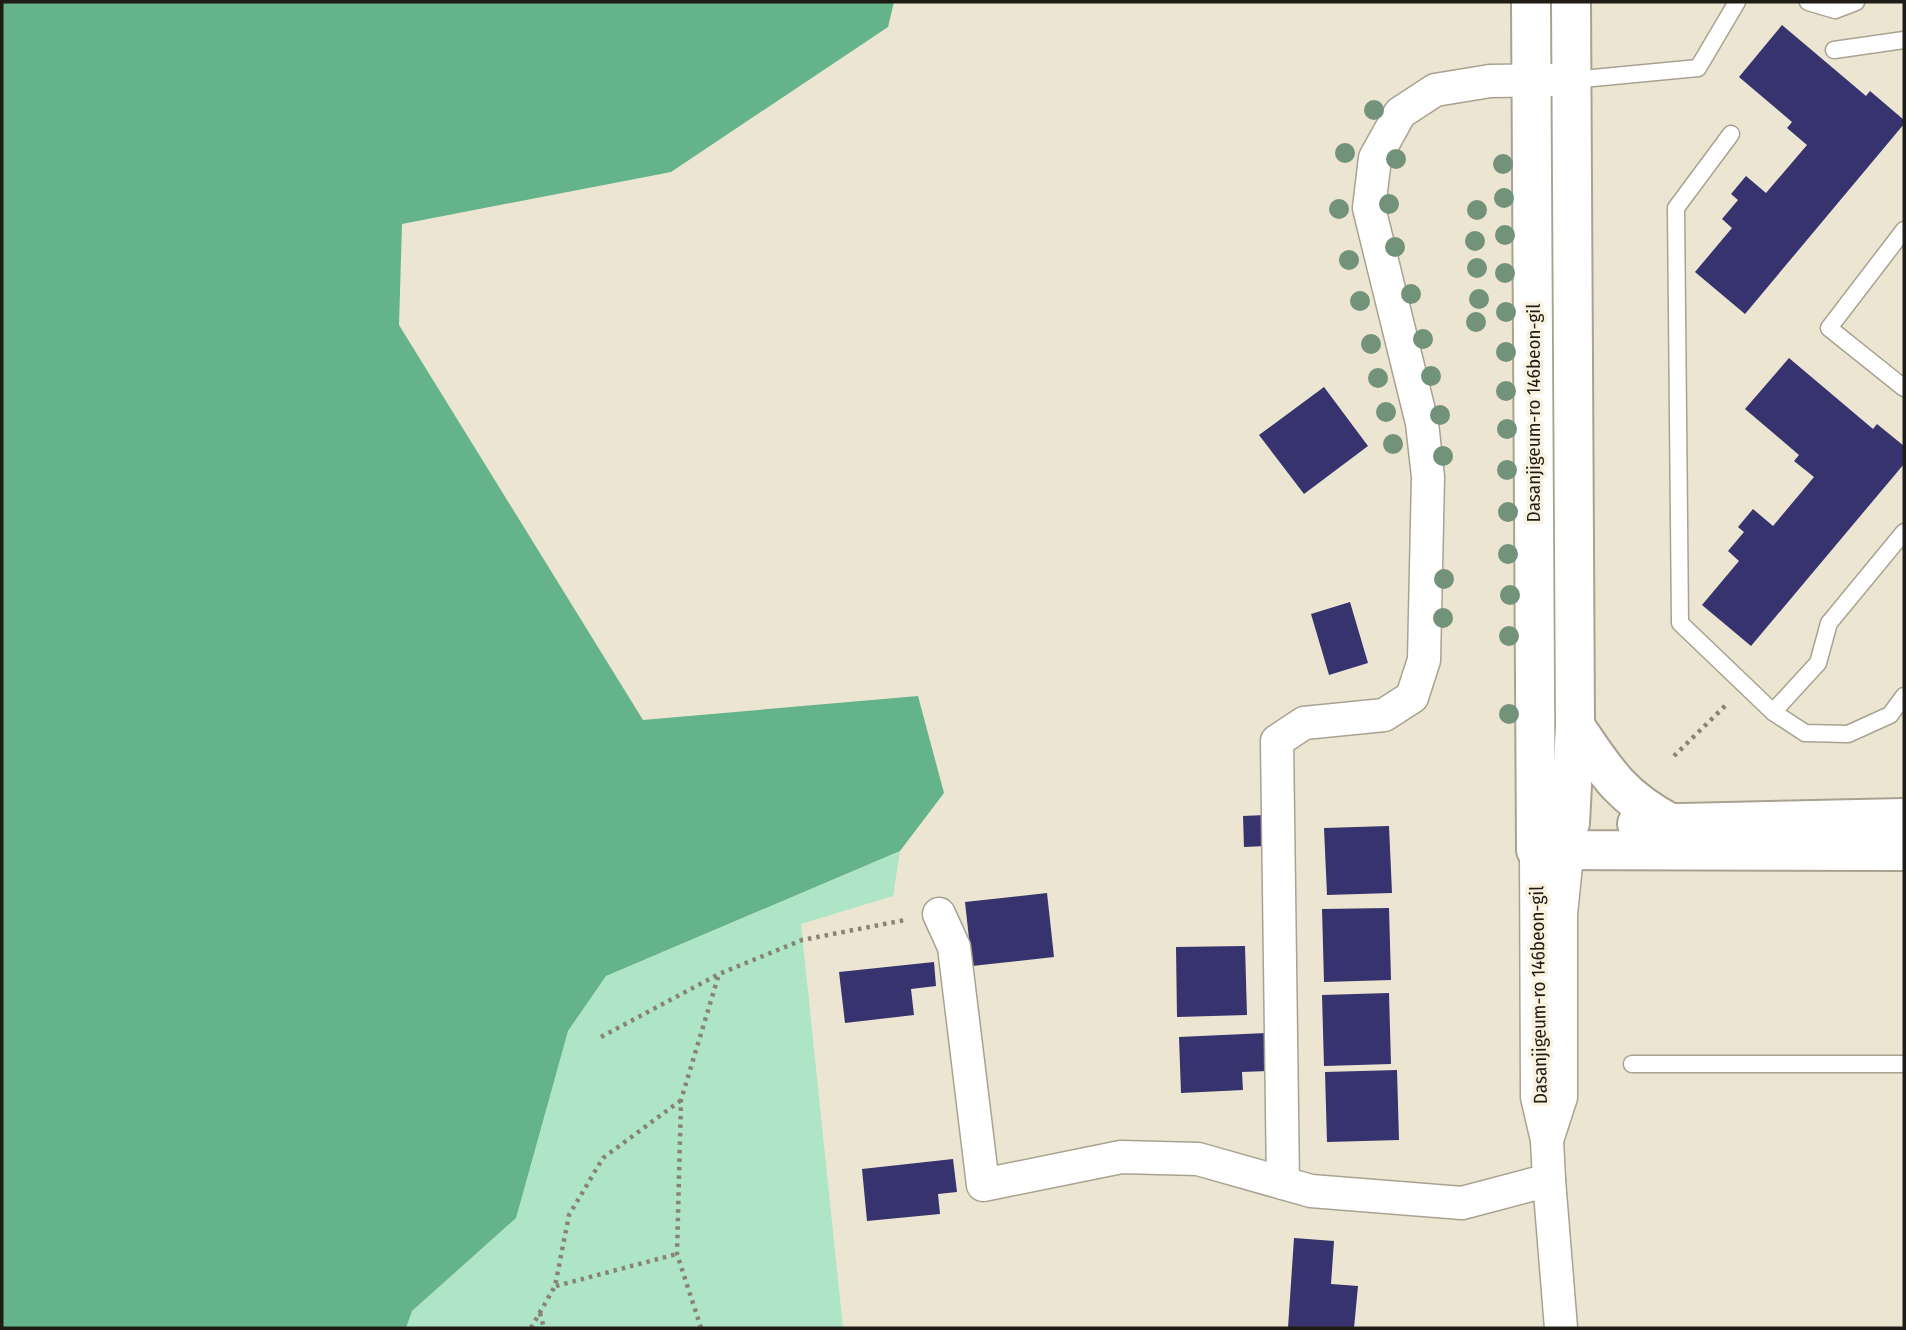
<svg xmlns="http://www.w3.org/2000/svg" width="1906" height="1330" font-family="'Fira Sans Condensed',sans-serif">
<rect width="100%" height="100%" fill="#ece5d1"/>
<!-- green -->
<path fill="#afe5c7" d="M 900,851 L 893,896 L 801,924 L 843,1328 L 406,1328 L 412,1311 L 515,1218 L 568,1031 L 606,976 Z"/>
<!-- forest -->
<path fill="#64b38b" d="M 2,2 L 894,2 L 888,27 L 671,172 L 402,224 L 399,325 L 643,720 L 918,696 L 944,793 L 900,851 L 606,976 L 568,1031 L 516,1218 L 412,1311 L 406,1328 L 2,1328 Z"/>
<!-- building -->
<g fill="#36336e">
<path d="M 1782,25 L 1866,96 L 1870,91 L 1904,120 L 1904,124 L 1745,314 L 1695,272 L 1732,228 L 1722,219 L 1738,200 L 1731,194 L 1746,176 L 1766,193 L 1807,145 L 1787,128 L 1792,122 L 1739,77 Z"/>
<path d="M 1789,358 L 1873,429 L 1877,424 L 1904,446 L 1904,464 L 1751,646 L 1702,605 L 1739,561 L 1728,551 L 1744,532 L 1738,527 L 1753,509 L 1773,526 L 1814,477 L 1794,461 L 1799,455 L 1745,409 Z"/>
<path d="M 1324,387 L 1368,446 L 1304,494 L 1259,435 Z"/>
<path d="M 1350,602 L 1368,663 L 1329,675 L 1311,614 Z"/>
<path d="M 1265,815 L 1266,846 L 1244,847 L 1243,816 Z"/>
<path d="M 1389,826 L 1392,893 L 1327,895 L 1324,828 Z"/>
<path d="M 1047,893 L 1054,957 L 972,966 L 965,902 Z"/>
<path d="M 1389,908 L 1391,980 L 1324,982 L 1322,909 Z"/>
<path d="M 1245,946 L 1247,1015 L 1177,1017 L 1176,947 Z"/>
<path d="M 934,962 L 936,986 L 911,989 L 914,1015 L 845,1023 L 839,972 Z"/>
<path d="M 1389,993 L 1391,1064 L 1324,1066 L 1322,995 Z"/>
<path d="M 1266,1033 L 1268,1071 L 1242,1072 L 1243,1090 L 1181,1093 L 1179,1037 Z"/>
<path d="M 1397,1070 L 1399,1140 L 1327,1142 L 1325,1072 Z"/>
<path d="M 953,1159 L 957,1192 L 938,1194 L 940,1214 L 867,1221 L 862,1169 Z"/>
<path d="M 1294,1238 L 1334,1241 L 1331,1284 L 1358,1286 L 1354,1328 L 1288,1328 Z"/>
</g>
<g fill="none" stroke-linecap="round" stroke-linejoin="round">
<!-- service casing -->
<g stroke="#a9a290" stroke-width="19">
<g id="service">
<path d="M 1808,2 L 1835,10 L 1856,2"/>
<path d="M 1834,50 L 1904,40"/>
<path d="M 1572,80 L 1698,68 L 1737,2"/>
<path d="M 1731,134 L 1676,208 L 1680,623 L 1773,712 L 1805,733 L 1848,734 L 1890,715 L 1904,696"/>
<path d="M 1904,230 L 1829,328 L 1904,388"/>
<path d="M 1773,712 L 1818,663 L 1829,623 L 1904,532"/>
<path d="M 1632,1064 L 1904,1064"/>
</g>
</g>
<!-- minor casing -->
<g stroke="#a9a290" stroke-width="35">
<g id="minor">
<path d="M 939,914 L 954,947 L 983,1185 L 1121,1157 L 1198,1159 L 1311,1191 L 1462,1203 L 1549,1180 L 1547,1140 L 1537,1097 L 1536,850"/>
<path d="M 1547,1140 L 1561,1097 L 1561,914 L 1570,826"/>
<path d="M 1549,1180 L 1561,1328"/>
<path d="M 1283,1183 L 1277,741 L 1304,723 L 1384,715 L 1412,697 L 1424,660 L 1428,477 L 1422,423 L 1369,208 L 1375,158 L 1400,113 L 1435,90 L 1490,81 L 1555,80"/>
</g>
</g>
<!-- tertiary casing -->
<g stroke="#a9a290" stroke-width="42">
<g id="tertiary">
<path d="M 1531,2 L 1536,850 L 1904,851"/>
<path d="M 1575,726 C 1606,772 1620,796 1670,823"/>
<path d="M 1570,823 L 1575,726 L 1571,2"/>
<path d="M 1637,824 L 1904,818"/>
</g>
</g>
<!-- path -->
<g stroke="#888376" stroke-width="4.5" stroke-dasharray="3.5 5" stroke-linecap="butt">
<path d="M 1674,756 L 1727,704"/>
<path d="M 601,1037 L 719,974 L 802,940 L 905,920"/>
<path d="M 556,1286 L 677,1254"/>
<path d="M 540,1313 L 544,1328"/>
<path d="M 531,1328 L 555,1286 L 569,1215 L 603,1158 L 680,1101"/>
<path d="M 701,1328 L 677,1254 L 681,1100 L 719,974"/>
</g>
<!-- service -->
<use href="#service" stroke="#fff" stroke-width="16"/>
<!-- minor -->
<use href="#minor" stroke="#fff" stroke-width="32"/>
<!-- tertiary -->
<use href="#tertiary" stroke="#fff" stroke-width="38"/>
</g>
<!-- trees -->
<g fill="#72927a">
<circle cx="1374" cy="110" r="10"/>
<circle cx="1345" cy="153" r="10"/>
<circle cx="1396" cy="159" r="10"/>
<circle cx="1503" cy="164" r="10"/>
<circle cx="1504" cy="198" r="10"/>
<circle cx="1389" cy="204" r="10"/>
<circle cx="1339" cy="209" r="10"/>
<circle cx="1477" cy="210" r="10"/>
<circle cx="1505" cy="235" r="10"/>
<circle cx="1475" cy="241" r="10"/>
<circle cx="1395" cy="247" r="10"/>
<circle cx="1349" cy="260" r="10"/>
<circle cx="1477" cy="268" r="10"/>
<circle cx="1505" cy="273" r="10"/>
<circle cx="1411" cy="294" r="10"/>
<circle cx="1479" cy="299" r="10"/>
<circle cx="1360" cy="301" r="10"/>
<circle cx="1506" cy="312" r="10"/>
<circle cx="1476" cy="322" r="10"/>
<circle cx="1423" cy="339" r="10"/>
<circle cx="1371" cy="344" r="10"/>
<circle cx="1506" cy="352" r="10"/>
<circle cx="1431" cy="376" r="10"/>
<circle cx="1378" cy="378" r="10"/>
<circle cx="1506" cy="391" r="10"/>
<circle cx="1386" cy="412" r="10"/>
<circle cx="1440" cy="415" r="10"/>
<circle cx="1507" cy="429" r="10"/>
<circle cx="1393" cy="444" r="10"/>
<circle cx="1443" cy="456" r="10"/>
<circle cx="1507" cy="470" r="10"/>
<circle cx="1508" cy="512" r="10"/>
<circle cx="1508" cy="554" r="10"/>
<circle cx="1444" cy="579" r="10"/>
<circle cx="1510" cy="595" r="10"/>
<circle cx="1443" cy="618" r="10"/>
<circle cx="1509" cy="636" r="10"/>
<circle cx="1509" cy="714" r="10"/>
</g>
<g text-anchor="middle" stroke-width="7" stroke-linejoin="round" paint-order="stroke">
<!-- street labels -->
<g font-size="19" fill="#1f1c15" stroke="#f9f2df">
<text transform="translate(1533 413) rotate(-90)" y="7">Dasanjigeum-ro 146beon-gil</text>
<text transform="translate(1538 995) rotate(-91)" y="7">Dasanjigeum-ro 146beon-gil</text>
</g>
</g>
<!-- border -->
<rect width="1906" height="1330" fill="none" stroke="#1f1c15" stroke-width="7"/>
</svg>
